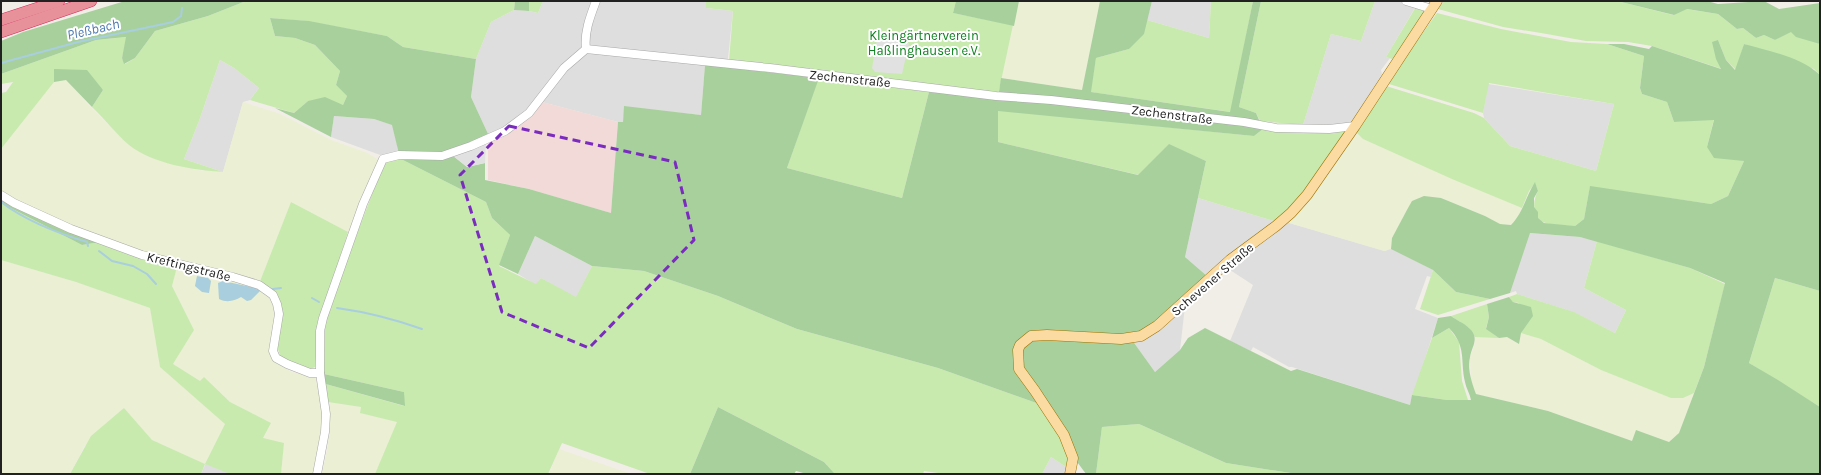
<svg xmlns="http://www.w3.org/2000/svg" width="1821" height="475" font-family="Karla,sans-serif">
<rect width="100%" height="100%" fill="#f1eee7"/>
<!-- residential -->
<g fill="#dfdede">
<path d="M 543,1 L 594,1 L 584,50 L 528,111 L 505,129 L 489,136 L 471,97 L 476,59 L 491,22 L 514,10 L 529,11 L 538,13 Z"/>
<path d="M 598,1 L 706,1 L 706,8 L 733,11 L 727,68 L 705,66 L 701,115 L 625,107 L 623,122 L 618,122 L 542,102 L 563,73 L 574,63 L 587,38 Z"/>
<path d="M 1152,1 L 1211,1 L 1209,38 L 1147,20 Z"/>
<path d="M 1375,1 L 1419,1 L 1386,57 L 1390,58 L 1381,70 L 1382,74 L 1351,124 L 1303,125 L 1331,34 L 1361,41 Z"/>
<path d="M 220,60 L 234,68 L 259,88 L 250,100 L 243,102 L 223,172 L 184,159 L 199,121 Z"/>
<path d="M 1488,84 L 1614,104 L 1596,171 L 1510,146 L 1484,118 L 1483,113 Z"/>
<path d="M 334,116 L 374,119 L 393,125 L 399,154 L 383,156 L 331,137 Z"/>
<path d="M 1198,198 L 1277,222 L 1207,276 L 1185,257 Z"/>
<path d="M 1286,222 L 1385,251 L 1391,248 L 1433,270 L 1431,277 L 1427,276 L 1415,309 L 1438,318 L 1410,405 L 1292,367 L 1289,367 L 1253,347 L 1251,351 L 1230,341 L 1253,285 L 1227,268 Z"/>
<path d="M 1529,233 L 1580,237 L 1597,241 L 1584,288 L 1626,310 L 1615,333 L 1573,312 L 1517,294 L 1516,291 L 1510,293 Z"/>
<path d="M 535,236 L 592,266 L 576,298 L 541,278 L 536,285 L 518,274 Z"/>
<path d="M 1185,306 L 1180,350 L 1155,372 L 1132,340 Z"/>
<path d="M 1051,457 L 1069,469 L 1068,474 L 1042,474 Z"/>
<path d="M 206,463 L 232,474 L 201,474 Z"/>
</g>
<!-- commercial -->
<path fill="#f1dad7" d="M 542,102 L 618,122 L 611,213 L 529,189 L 488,180 L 488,140 Z"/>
<!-- farmland -->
<g fill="#ebefd3">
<path d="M 1019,1 L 1100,1 L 1082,90 L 1001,78 Z"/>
<path d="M 66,79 L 86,102 L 129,145 L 146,156 L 196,170 L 223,172 L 243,102 L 280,114 L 331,140 L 367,153 L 379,160 L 348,232 L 291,202 L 259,284 L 136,252 L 73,228 L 1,193 L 1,149 L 54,82 Z"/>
<path d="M 1355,131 L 1363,139 L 1390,151 L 1522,208 L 1516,220 L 1511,225 L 1500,224 L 1485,216 L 1441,198 L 1408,208 L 1392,238 L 1391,249 L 1384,251 L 1286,222 Z"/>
<path d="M 1,260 L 76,282 L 150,308 L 160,367 L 225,424 L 205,464 L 152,440 L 124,408 L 84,447 L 70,474 L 1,474 Z"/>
<path d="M 177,267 L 233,278 L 267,291 L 276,305 L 275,359 L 291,372 L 315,377 L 321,401 L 325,415 L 314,474 L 281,474 L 284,443 L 263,439 L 271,423 L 230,402 L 204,377 L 200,381 L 173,364 L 194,330 L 172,286 Z"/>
<path d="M 1521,333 L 1541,339 L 1601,370 L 1671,398 L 1683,398 L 1694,393 L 1679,433 L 1669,442 L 1636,430 L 1632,441 L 1548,411 L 1476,394 L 1471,381 L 1470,357 L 1474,347 L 1475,337 L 1507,337 L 1518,344 Z"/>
<path d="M 328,402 L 361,407 L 360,413 L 398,422 L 375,474 L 322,474 L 328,447 L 330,416 Z"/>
<path d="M 559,449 L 631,474 L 549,474 Z"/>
</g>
<!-- grass -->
<g fill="#c8eaae">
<path d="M 246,1 L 515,1 L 514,10 L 491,22 L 476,59 L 403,47 L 387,36 L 305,21 L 270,18 L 275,36 L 295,38 L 315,45 L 340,71 L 336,85 L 347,96 L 343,105 L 308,101 L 294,113 L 250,100 L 259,88 L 234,68 L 220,60 L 199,121 L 184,159 L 223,172 C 193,170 153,164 129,145 C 116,134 105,119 92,107 L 103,90 L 55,70 L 54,82 L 1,149 L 1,93 L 6,92 L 13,82 L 1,84 L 1,74 L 96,40 L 127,37 L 122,58 L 125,64 L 135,58 L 155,31 L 208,16 Z"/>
<path d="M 529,1 L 543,1 L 538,13 L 529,11 Z"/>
<path d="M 706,1 L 956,1 L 953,13 L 1013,25 L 998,95 L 729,61 L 733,11 L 706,8 Z"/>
<path d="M 1211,1 L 1253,1 L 1231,112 L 1090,92 L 1096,58 L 1129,49 L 1147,20 L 1209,38 Z"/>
<path d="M 1261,1 L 1375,1 L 1361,41 L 1331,34 L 1303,125 L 1260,121 L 1256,113 L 1239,107 Z"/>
<path d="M 1444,1 L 1617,1 L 1673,15 L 1686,9 L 1718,14 L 1737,29 L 1743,28 L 1756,38 L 1764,35 L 1775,40 L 1791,31 L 1820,44 L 1820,75 L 1814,69 L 1744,44 L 1736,70 L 1726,60 L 1718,40 L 1722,69 L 1652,46 L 1628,42 L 1586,41 L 1541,33 L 1503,27 L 1438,9 Z"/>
<path d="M 1417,5 L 1424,11 L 1397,54 L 1392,59 L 1386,57 Z"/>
<path d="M 1437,13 L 1501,29 L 1571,42 L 1607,44 L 1644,56 L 1640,88 L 1642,94 L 1667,102 L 1674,122 L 1714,119 L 1707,147 L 1744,161 L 1728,196 L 1711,204 L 1590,187 L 1584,219 L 1575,226 C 1568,226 1549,225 1543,222 C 1531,217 1533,200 1538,191 L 1535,183 L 1529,191 L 1522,208 L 1452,179 L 1363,139 L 1355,131 L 1386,86 L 1474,113 L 1484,118 L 1510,146 L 1596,171 L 1614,104 L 1489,83 L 1483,113 L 1389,84 L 1405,58 Z"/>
<path d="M 818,78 L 929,92 L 902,198 L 787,168 Z"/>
<path d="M 998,110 L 1254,136 L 1263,129 L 1348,130 L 1309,187 L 1277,222 L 1198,198 L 1206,161 L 1169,145 L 1139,175 L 998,142 Z"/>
<path d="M 399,158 L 486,202 L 492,218 L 510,235 L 499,266 L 536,284 L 541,278 L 576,297 L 592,266 L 644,271 L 718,296 L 797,329 L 938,368 L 1042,405 L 1062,436 L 1070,459 L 1069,469 L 1051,457 L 1042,474 L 945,474 L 924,471 L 923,474 L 835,474 L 824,462 L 718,407 L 690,474 L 650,474 L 562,443 L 548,474 L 375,474 L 397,422 L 360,413 L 361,407 L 328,402 L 322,383 L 404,406 L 404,392 L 324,374 L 325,318 L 384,163 Z"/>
<path d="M 291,202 L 348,232 L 319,324 L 315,367 L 308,370 L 281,358 L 277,346 L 279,305 L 259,284 Z"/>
<path d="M 1,203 L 82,245 L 100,242 L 177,267 L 172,286 L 194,330 L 173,364 L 200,381 L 204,377 L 230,402 L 271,423 L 263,438 L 284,443 L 281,474 L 230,474 L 205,464 L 201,474 L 70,474 L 91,436 L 124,408 L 152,440 L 205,464 L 225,424 L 160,367 L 150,308 L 76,282 L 1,260 Z"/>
<path d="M 1597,241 L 1690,268 L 1725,284 L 1704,367 L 1694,393 L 1683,398 L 1671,398 L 1601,370 L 1541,339 L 1521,333 L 1526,324 L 1519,303 L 1513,302 L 1509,297 L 1517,294 L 1574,312 L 1615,333 L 1626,310 L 1584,288 Z"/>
<path d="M 1433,270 L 1456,292 L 1490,299 L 1438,315 L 1420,309 Z"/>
<path d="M 1775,278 L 1820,291 L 1820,407 L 1749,363 Z"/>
<path d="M 1487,304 L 1489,317 L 1486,328 L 1499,338 L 1475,337 L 1469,328 L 1451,316 Z"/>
<path d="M 1449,328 L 1459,342 L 1462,381 L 1468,400 L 1447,400 L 1412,395 L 1432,338 Z"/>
<path d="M 1139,424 L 1226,463 L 1297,474 L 1096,474 L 1102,427 Z"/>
</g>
<!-- forest -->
<g fill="#a8d09d">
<path d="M 125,1 L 246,1 L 208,16 L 155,31 L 135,58 L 124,64 L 122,58 L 126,37 L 96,40 L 1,74 L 1,41 L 23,32 Z"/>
<path d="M 515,1 L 529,1 L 529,11 L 514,10 Z"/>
<path d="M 956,1 L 1019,1 L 1014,26 L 953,13 Z"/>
<path d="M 1100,1 L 1152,1 L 1144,34 L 1129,49 L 1096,58 L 1091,92 L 1230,112 L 1253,1 L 1261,1 L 1239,107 L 1256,113 L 1263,129 L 1254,136 L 998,111 L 998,142 L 1138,175 L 1169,144 L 1206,161 L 1185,257 L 1207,276 L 1174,309 L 1140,334 L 1031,334 L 1016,358 L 1042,405 L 938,368 L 797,329 L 718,296 L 644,271 L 592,266 L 535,236 L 518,274 L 499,265 L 510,235 L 492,218 L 486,202 L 399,158 L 452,155 L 467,167 L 485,163 L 485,180 L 529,189 L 611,213 L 618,122 L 623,122 L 624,106 L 701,115 L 705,65 L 819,78 L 787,168 L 902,198 L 929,92 L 998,98 L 1001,78 L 1082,90 Z"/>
<path d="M 1617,1 L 1707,1 L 1718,4 L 1764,1 L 1779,9 L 1820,3 L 1820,44 L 1796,37 L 1791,32 L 1775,40 L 1764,35 L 1756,38 L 1743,28 L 1737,29 L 1718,14 L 1687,9 L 1674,15 Z"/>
<path d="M 270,18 L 309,21 L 387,36 L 403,47 L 476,59 L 471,97 L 489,136 L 442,154 L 399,154 L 392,125 L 374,119 L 334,116 L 331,137 L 275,108 L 294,113 L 308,101 L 325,97 L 343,105 L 347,96 L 336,85 L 340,71 L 315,45 L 295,38 L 275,36 Z"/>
<path d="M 1718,40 L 1726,60 L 1735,70 L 1744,44 C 1769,51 1801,57 1820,75 L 1820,291 L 1775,278 L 1749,363 L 1778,380 L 1820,407 L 1820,474 L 1297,474 L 1226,463 L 1139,424 L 1102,427 L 1096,474 L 1086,474 L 1075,459 L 1021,369 L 1020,351 L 1031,338 L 1132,340 L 1155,372 L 1180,350 L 1188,338 L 1205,328 L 1291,371 L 1297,369 L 1410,405 L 1412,395 L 1447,400 L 1471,400 C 1470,394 1466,388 1465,382 C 1460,360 1467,347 1449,328 L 1432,338 L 1438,318 L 1451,316 C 1456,320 1464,323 1469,328 C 1480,338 1472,346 1470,357 C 1467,369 1472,383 1476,394 L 1548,411 L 1632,441 L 1636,430 L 1669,442 L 1679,433 L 1704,367 L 1725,283 L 1690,268 L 1580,237 L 1530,233 L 1510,293 L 1490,299 L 1456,292 L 1433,270 L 1391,249 L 1392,238 L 1408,208 L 1412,201 L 1424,196 L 1441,198 L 1485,216 L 1500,224 L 1511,225 C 1523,213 1526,196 1535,182 L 1538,191 L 1534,198 L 1534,207 L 1538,212 L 1538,218 L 1544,223 L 1575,226 L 1584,219 L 1590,186 L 1711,204 L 1728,196 L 1744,161 L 1714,158 L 1707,147 L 1714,120 L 1674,122 L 1667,102 L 1642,94 L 1640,88 L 1644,56 L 1607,44 L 1624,44 L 1649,49 L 1652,46 L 1721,69 L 1716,59 L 1712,42 Z"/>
<path d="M 54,69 L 87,70 L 103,90 L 92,107 L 66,80 L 54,82 Z"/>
<path d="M 1,197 L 100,242 L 82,245 L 1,203 Z"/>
<path d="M 1509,297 L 1513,302 L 1531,307 L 1533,316 L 1521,333 L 1519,344 L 1507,337 L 1499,338 L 1486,329 L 1489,317 L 1487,304 Z"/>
<path d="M 324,374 L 404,392 L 405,406 L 322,383 Z"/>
<path d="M 718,407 L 824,462 L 835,474 L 807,474 L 796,471 L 794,474 L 690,474 Z"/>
</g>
<!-- parking -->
<g fill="#e1e1e1">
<path d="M 877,40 L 909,43 L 902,74 L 875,72 L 872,68 Z"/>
<path d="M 486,141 L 485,163 L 467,167 L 452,155 Z"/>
</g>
<!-- water -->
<g fill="#a9cede">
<path d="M 197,276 L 208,278 L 211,281 L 209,293 L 202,292 L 195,286 Z"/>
<path d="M 223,281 L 256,288 L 260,291 L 251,300 L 247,301 L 241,297 C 234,301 227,303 219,299 L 218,283 Z"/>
</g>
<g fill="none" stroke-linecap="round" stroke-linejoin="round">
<!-- stream -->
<g stroke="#a9cede" stroke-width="2">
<path d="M 1,63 L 78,42 L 173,22 L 181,16 L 182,8"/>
<path d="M 1,202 C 26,221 57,233 87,242 L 88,246"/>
<path d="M 99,251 L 112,261 L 133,266 L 147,274 L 156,284"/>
<path d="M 273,289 L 281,288"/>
<path d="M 312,298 L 319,302"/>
<path d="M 337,308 C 366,312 394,319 422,329"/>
</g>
<!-- minor casing -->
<g stroke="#a8a8a8" stroke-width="9">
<g id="minor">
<path d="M 1406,1 L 1432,9"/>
<path d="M 586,49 C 584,32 590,17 596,1"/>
<path d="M 1,195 L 14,203 L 71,229 L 142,255 L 233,277 L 259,285 L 273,295 L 277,304 L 279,314 L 273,351 L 276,358 L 287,364 L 310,373 L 320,373"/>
<path d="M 317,474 L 325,432 L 326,414 L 320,373 L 320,331 L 323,318 L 363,204 L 383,159 L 399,155 L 442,156 L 471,146 L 505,131 L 529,113 L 564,68 L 586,49 L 770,68 L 996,96 L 1051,100 L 1244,122 L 1276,128 L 1329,129 L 1355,126"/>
</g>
</g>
<!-- major casing -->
<g stroke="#9c7302" stroke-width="11">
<path id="major" d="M 1070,474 L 1073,458 L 1064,435 L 1035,391 L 1019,369 L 1018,350 L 1020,345 L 1031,336 L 1047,335 L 1121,339 L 1141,336 L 1157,326 L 1230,260 L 1276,226 L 1291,213 L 1307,195 L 1355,126 L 1437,1"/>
</g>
<!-- highway casing -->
<g stroke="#da295a" stroke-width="12">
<g id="highway">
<path d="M 1,20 L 59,1"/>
<path d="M 1,32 L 91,1"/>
</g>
</g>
<!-- minor -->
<use href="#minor" stroke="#fff" stroke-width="8"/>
<!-- major -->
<use href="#major" stroke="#fbdba2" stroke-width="10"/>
<!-- highway -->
<use href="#highway" stroke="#e7919b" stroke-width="11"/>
</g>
<!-- marked area -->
<path fill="none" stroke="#7b2cbf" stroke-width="3" stroke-dasharray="8 5" stroke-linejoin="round" d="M 509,126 L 675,162 L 694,240 L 589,348 L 502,312 L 460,175 Z"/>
<g text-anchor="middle" stroke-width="4" stroke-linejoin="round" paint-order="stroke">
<!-- park labels -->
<g font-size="13" fill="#0d801f" stroke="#fff">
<text x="924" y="40">Kleingärtnerverein<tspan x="924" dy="15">Haßlinghausen e.V.</tspan></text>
</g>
<!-- street labels -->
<g font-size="13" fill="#212121" stroke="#fff">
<text transform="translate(850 78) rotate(6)" y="5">Zechenstraße</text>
<text transform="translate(1172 114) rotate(7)" y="5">Zechenstraße</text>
<text transform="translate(189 266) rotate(14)" y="5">Kreftingstraße</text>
<text transform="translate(1212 279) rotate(-41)" y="5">Schevener Straße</text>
</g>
<!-- water labels -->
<g font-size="14" font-style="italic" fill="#4d78b1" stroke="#fff">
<text transform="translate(93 29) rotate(-13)" y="5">Pleßbach</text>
</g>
</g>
<!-- border -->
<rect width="1821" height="475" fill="none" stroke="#212121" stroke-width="4"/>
</svg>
